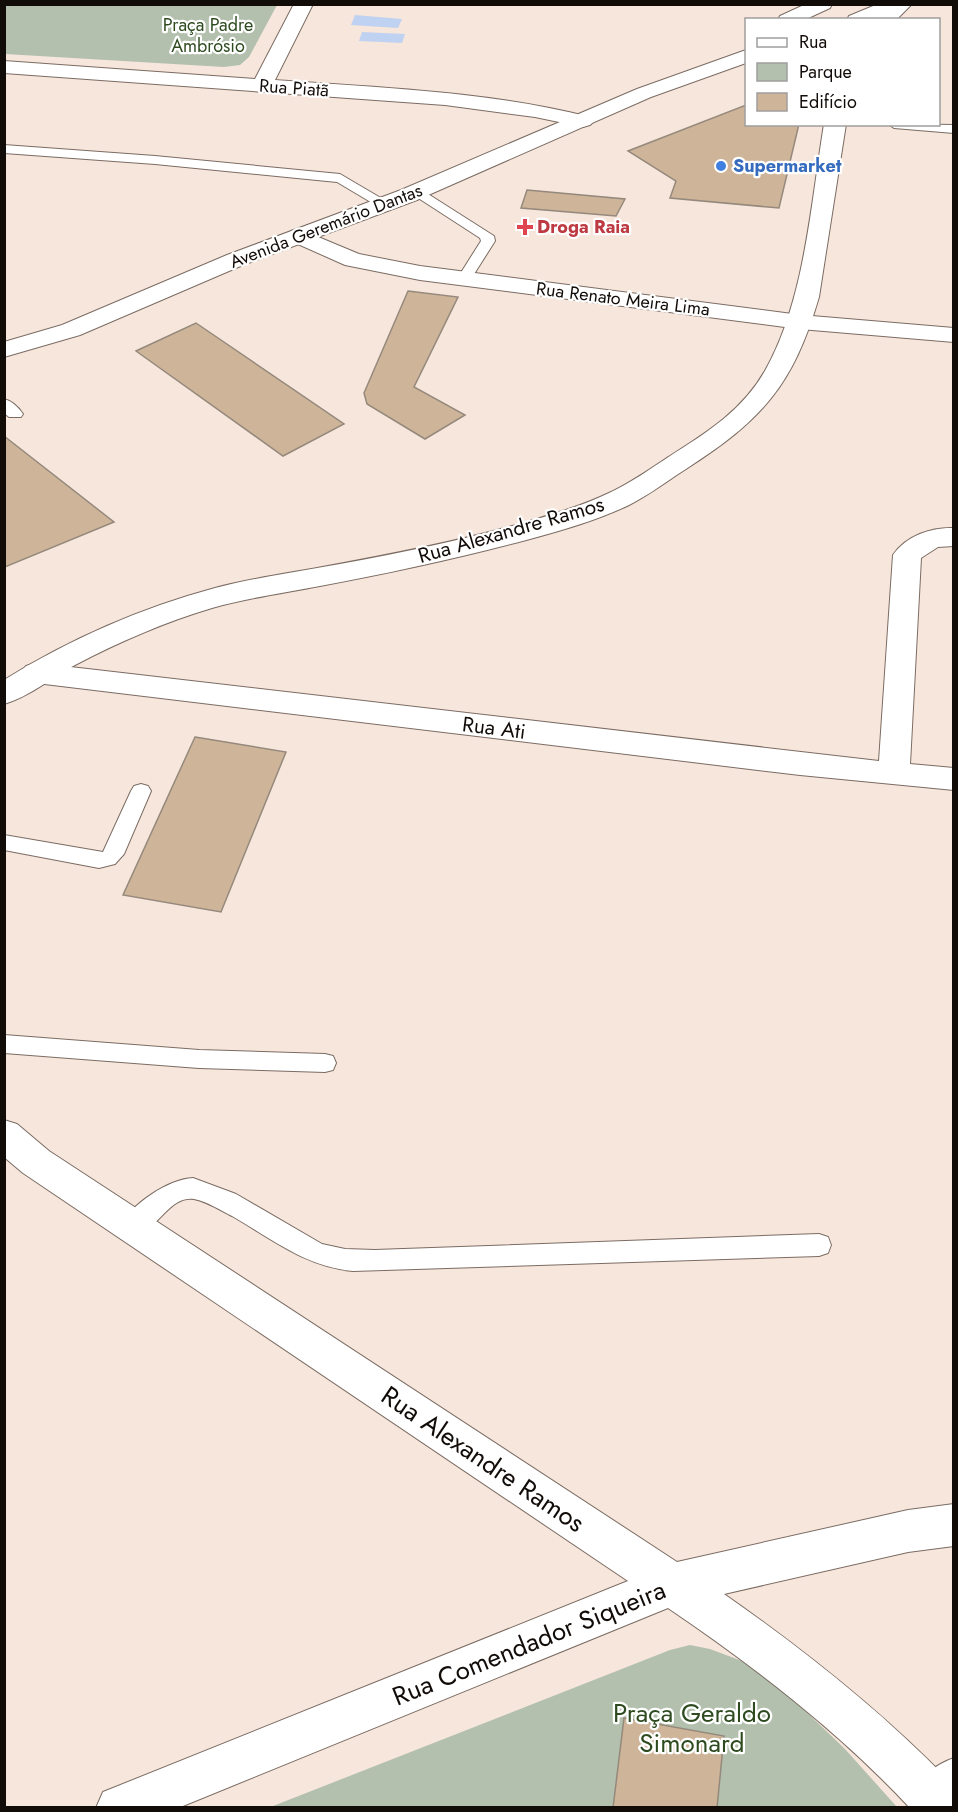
<svg xmlns="http://www.w3.org/2000/svg" width="958" height="1812" font-family="Jost,sans-serif">
<rect width="100%" height="100%" fill="#f7e6dc"/>
<!-- green -->
<g fill="#b3c0ae">
<path d="M 4,5 L 5,4 L 277,5 L 249,57 L 240,65 L 224,67 L 5,54 Z"/>
<path d="M 690,1645 L 710,1649 L 742,1661 L 793,1699 L 845,1749 L 897,1807 L 268,1808 L 670,1650 Z"/>
</g>
<!-- water -->
<g fill="#c0d2f1">
<path d="M 355,15 L 402,19 L 398,28 L 351,25 Z"/>
<path d="M 362,32 L 405,34 L 402,43 L 359,41 Z"/>
</g>
<!-- building -->
<g fill="#ceb59a" stroke="#95897c" stroke-width="1.5">
<path d="M 746,105 L 746,124 L 799,124 L 779,208 L 670,198 L 676,181 L 628,151 Z"/>
<path d="M 527,190 L 625,199 L 616,216 L 521,208 Z"/>
<path d="M 408,291 L 458,297 L 414,387 L 465,415 L 425,439 L 367,404 L 364,393 Z"/>
<path d="M 196,323 L 344,424 L 283,456 L 136,351 Z"/>
<path d="M 4,436 L 114,522 L 5,567 Z"/>
<path d="M 195,737 L 286,752 L 221,912 L 123,895 Z"/>
<path d="M 624,1718 L 724,1736 L 717,1808 L 613,1808 Z"/>
</g>
<g fill="none" stroke-linecap="round" stroke-linejoin="round">
<!-- lane casing -->
<g stroke="#7b6c63" stroke-width="2">
<g id="lane">
<path d="M 888,124 L 954,125 L 954,133 L 894,128 Z"/>
<path d="M 4,145 L 155,156 L 340,174 L 391,204 L 384,208 L 379,207 L 337,182 L 155,164 L 4,153 Z"/>
<path d="M 417,187 L 494,236 L 495,241 L 469,282 L 464,283 L 457,279 L 481,241 L 480,238 L 412,194 L 410,191 Z"/>
<path d="M 4,399 C 12,401 19,408 23,414 L 21,417 L 9,417 L 4,413 Z"/>
<path d="M 141,784 L 148,786 L 151,791 L 124,854 L 115,864 L 99,868 L 4,850 L 4,835 L 103,852 L 131,791 L 134,786 Z"/>
<path d="M 4,1035 L 199,1050 L 325,1054 L 333,1056 L 336,1063 L 333,1070 L 325,1072 L 199,1068 L 4,1053 Z"/>
<path d="M 193,1178 L 236,1194 L 322,1244 L 345,1249 L 375,1250 L 819,1234 L 828,1237 L 831,1245 L 828,1253 L 819,1256 L 353,1271 C 306,1267 272,1239 232,1216 C 220,1210 208,1202 194,1199 C 166,1194 153,1244 124,1233 L 121,1226 C 131,1204 169,1179 193,1178 Z"/>
<path d="M 954,1758 L 954,1791 L 938,1802 L 928,1807 L 918,1802 L 913,1792 C 920,1776 937,1764 954,1758 Z"/>
</g>
</g>
<!-- street casing -->
<g stroke="#7b6c63" stroke-width="2">
<g id="street">
<path d="M 294,4 L 313,4 L 275,80 C 380,88 488,91 590,117 L 594,121 L 590,125 L 583,127 L 535,117 L 445,105 L 4,73 L 4,61 L 255,79 Z"/>
<path d="M 299,229 L 359,254 L 420,266 L 800,315 L 954,328 L 954,342 L 800,329 L 420,280 L 345,265 L 291,241 L 288,236 L 291,231 Z"/>
<path d="M 954,528 L 954,546 L 938,547 L 921,558 L 910,764 L 954,768 L 954,790 L 800,775 L 36,683 L 26,680 L 21,673 L 26,666 L 36,663 L 879,761 L 893,555 C 906,536 931,527 954,528 Z"/>
</g>
</g>
<!-- secondary casing -->
<g stroke="#7b6c63" stroke-width="2">
<g id="secondary">
<path d="M 891,4 L 912,4 L 896,20 L 875,20 Z"/>
<path d="M 824,124 L 846,124 L 819,297 C 793,386 762,420 686,469 C 667,481 649,495 629,505 C 598,520 563,530 530,539 C 460,558 390,573 320,586 C 284,593 247,598 212,608 C 165,622 119,642 75,665 C 52,677 29,697 4,704 L 4,680 C 70,639 141,608 215,588 C 249,579 283,574 317,568 C 384,556 451,543 516,525 C 547,516 580,507 609,493 C 631,483 650,469 670,456 C 708,432 744,409 766,369 C 805,299 811,203 824,124 Z"/>
<path d="M 4,1120 L 17,1124 L 49,1151 L 677,1562 L 908,1510 L 954,1504 L 954,1546 L 908,1552 L 724,1594 C 807,1652 884,1713 954,1786 L 954,1808 L 910,1808 C 838,1731 755,1667 668,1608 L 178,1808 L 96,1808 L 103,1792 L 628,1581 L 23,1173 L 4,1157 Z"/>
</g>
</g>
<!-- primary casing -->
<g stroke="#7b6c63" stroke-width="2">
<g id="primary">
<path d="M 806,4 L 832,4 L 830,8 L 804,20 L 778,20 L 780,16 Z"/>
<path d="M 878,4 L 906,4 L 904,8 L 875,20 L 847,20 L 849,16 Z"/>
<path d="M 746,50 L 746,63 L 651,97 L 417,200 L 243,265 L 80,335 L 4,357 L 4,342 L 62,325 L 227,255 L 401,190 L 637,89 Z"/>
</g>
</g>
<!-- lane -->
<use href="#lane" fill="#fff" fill-rule="evenodd"/>
<!-- street -->
<use href="#street" fill="#fff" fill-rule="evenodd"/>
<!-- secondary -->
<use href="#secondary" fill="#fff" fill-rule="evenodd"/>
<!-- primary -->
<use href="#primary" fill="#fff" fill-rule="evenodd"/>
</g>
<!-- markers -->
<circle fill="#3f7fe0" stroke="#fff" stroke-width="2" cx="721" cy="166" r="6"/>
<path fill="#e0444e" stroke="#fff" stroke-width="2" d="M522 218h6v6h6v6h-6v6h-6v-6h-6v-6h6z"/>
<g text-anchor="middle" stroke-width="4.5" stroke-linejoin="round" paint-order="stroke">
<!-- far-park labels -->
<g font-size="18" fill="#2e4b20" stroke="#fff">
<text x="208" y="31">Praça Padre<tspan x="208" dy="21">Ambrósio</tspan></text>
</g>
<!-- far-street labels -->
<g font-size="18" fill="#120c09" stroke="#fff">
<text transform="translate(294 88) rotate(4)" y="6">Rua Piatã</text>
<text transform="translate(326 226) rotate(-21)" y="6">Avenida Geremário Dantas</text>
<text transform="translate(623 299) rotate(7)" y="6">Rua Renato Meira Lima</text>
</g>
<!-- far-shop labels -->
<g font-size="18" font-weight="bold" fill="#366cbe" stroke="#fff" text-anchor="start">
<text x="733" y="172">Supermarket</text>
</g>
<!-- far-health labels -->
<g font-size="18" font-weight="bold" fill="#be3a42" stroke="#fff" text-anchor="start">
<text x="537" y="233">Droga Raia</text>
</g>
<!-- street labels -->
<g font-size="21" fill="#120c09" stroke="#fff">
<text transform="translate(511 530) rotate(-16)" y="7">Rua Alexandre Ramos</text>
<text transform="translate(494 728) rotate(7)" y="7">Rua Ati</text>
</g>
<!-- near-street labels -->
<g font-size="26" fill="#120c09" stroke="#fff">
<text transform="translate(483 1459) rotate(34)" y="9">Rua Alexandre Ramos</text>
<text transform="translate(529 1643) rotate(-22)" y="9">Rua Comendador Siqueira</text>
</g>
<!-- near-park labels -->
<g font-size="26" fill="#2e4b20" stroke="#fff">
<text x="692" y="1722">Praça Geraldo<tspan x="692" dy="30">Simonard</tspan></text>
</g>
</g>
<!-- border -->
<rect width="958" height="1812" fill="none" stroke="#120c09" stroke-width="12"/>
<!-- legend -->
<rect x="745" y="18" width="195" height="108" fill="#ffffff" stroke="#a09e9d" stroke-width="1.5"/>
<rect x="757" y="38" width="30" height="9" fill="#ffffff" stroke="#a09e9d" stroke-width="1.5"/>
<text x="799" y="48" font-size="18" fill="#120c09">Rua</text>
<rect x="757" y="63" width="30" height="18" fill="#b3c0ae" stroke="#a09e9d" stroke-width="1.5"/>
<text x="799" y="78" font-size="18" fill="#120c09">Parque</text>
<rect x="757" y="93" width="30" height="18" fill="#ceb59a" stroke="#a09e9d" stroke-width="1.5"/>
<text x="799" y="108" font-size="18" fill="#120c09">Edifício</text>
</svg>
